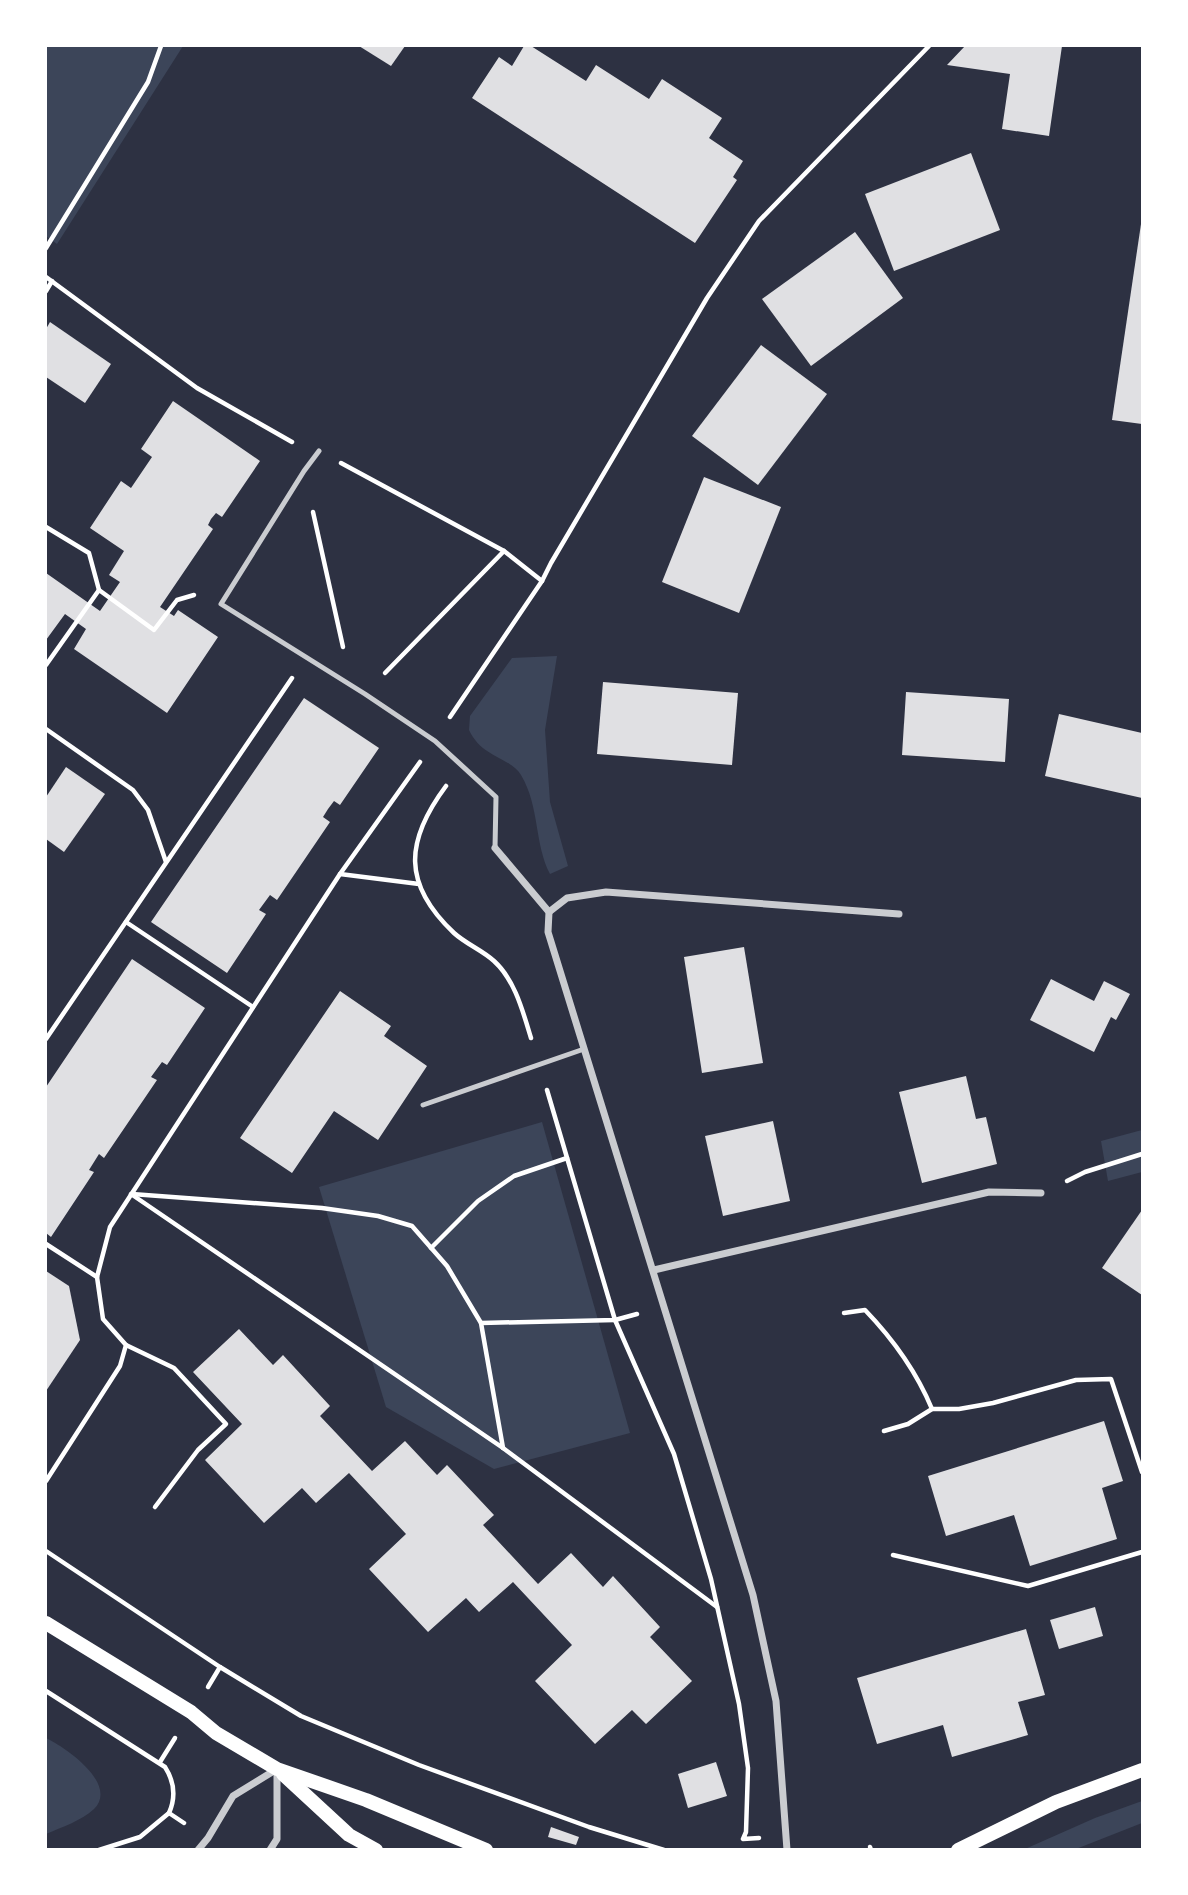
<svg xmlns="http://www.w3.org/2000/svg" width="1188" height="1895" font-family="'Playfair Display',serif">
<rect width="100%" height="100%" fill="#2d3142"/>
<!-- green -->
<g fill="#3c4559">
<path d="M 46,46 L 183,46 L 57,244 L 46,236 Z"/>
<path d="M 557,656 L 545,730 L 550,802 L 568,866 L 550,874 C 534,843 540,807 521,775 C 510,757 482,758 469,730 L 470,716 L 512,658 Z"/>
<path d="M 542,1122 L 630,1433 L 494,1469 L 386,1407 L 319,1187 Z"/>
<path d="M 1142,1130 L 1142,1172 L 1108,1181 L 1101,1141 Z"/>
<path d="M 46,1738 C 65,1747 119,1784 94,1809 C 81,1821 62,1827 46,1834 Z"/>
<path d="M 1142,1801 L 1142,1823 L 1076,1849 L 1025,1849 L 1095,1818 Z"/>
</g>
<!-- building -->
<g fill="#e0e0e3">
<path d="M 359,46 L 405,46 L 391,66 Z"/>
<path d="M 524,46 L 531,46 L 586,81 L 596,65 L 649,99 L 662,79 L 722,118 L 709,138 L 743,161 L 733,177 L 737,180 L 695,243 L 472,98 L 499,57 L 512,66 Z"/>
<path d="M 965,46 L 1062,46 L 1049,136 L 1002,129 L 1010,74 L 947,65 Z"/>
<path d="M 971,153 L 1000,230 L 894,271 L 865,194 Z"/>
<path d="M 1141,224 L 1142,224 L 1142,424 L 1112,420 Z"/>
<path d="M 855,232 L 903,298 L 811,366 L 762,299 Z"/>
<path d="M 50,322 L 111,364 L 85,403 L 46,377 L 46,329 Z"/>
<path d="M 761,345 L 827,394 L 758,485 L 692,436 Z"/>
<path d="M 173,401 L 260,461 L 222,517 L 216,513 L 211,519 L 208,525 L 213,529 L 160,607 L 174,616 L 178,610 L 218,637 L 167,713 L 74,649 L 86,629 L 65,614 L 46,640 L 46,573 L 100,611 L 120,582 L 109,575 L 124,551 L 90,528 L 121,481 L 131,488 L 152,457 L 141,449 Z"/>
<path d="M 704,477 L 781,507 L 739,613 L 662,582 Z"/>
<path d="M 603,682 L 738,693 L 732,765 L 597,754 Z"/>
<path d="M 906,692 L 1009,699 L 1005,762 L 902,755 Z"/>
<path d="M 304,698 L 379,748 L 340,805 L 334,801 L 328,809 L 323,817 L 330,822 L 277,900 L 270,895 L 259,910 L 266,914 L 227,973 L 151,922 Z"/>
<path d="M 1059,714 L 1142,733 L 1142,798 L 1045,776 Z"/>
<path d="M 66,767 L 105,794 L 64,852 L 46,839 L 46,797 Z"/>
<path d="M 744,947 L 763,1063 L 702,1073 L 684,957 Z"/>
<path d="M 132,959 L 205,1008 L 167,1065 L 162,1062 L 151,1077 L 157,1080 L 104,1158 L 99,1154 L 89,1170 L 94,1172 L 51,1237 L 46,1233 L 46,1087 Z"/>
<path d="M 1051,979 L 1094,1001 L 1104,981 L 1130,994 L 1116,1020 L 1111,1017 L 1094,1052 L 1030,1020 Z"/>
<path d="M 340,991 L 391,1026 L 384,1036 L 427,1066 L 378,1140 L 334,1111 L 292,1173 L 240,1138 Z"/>
<path d="M 966,1076 L 976,1119 L 986,1117 L 997,1164 L 922,1183 L 899,1092 Z"/>
<path d="M 773,1121 L 790,1201 L 723,1216 L 705,1136 Z"/>
<path d="M 1142,1210 L 1142,1295 L 1102,1268 Z"/>
<path d="M 46,1271 L 69,1286 L 80,1340 L 46,1391 Z"/>
<path d="M 239,1329 L 273,1365 L 283,1355 L 330,1406 L 320,1416 L 372,1471 L 405,1441 L 437,1475 L 447,1465 L 494,1515 L 483,1525 L 538,1584 L 571,1553 L 603,1587 L 613,1576 L 660,1627 L 650,1637 L 692,1681 L 646,1724 L 632,1710 L 595,1744 L 535,1681 L 572,1645 L 513,1582 L 479,1612 L 466,1598 L 428,1632 L 369,1569 L 406,1534 L 349,1473 L 316,1503 L 302,1488 L 264,1523 L 205,1460 L 242,1424 L 193,1372 Z"/>
<path d="M 1104,1421 L 1123,1481 L 1102,1488 L 1117,1539 L 1030,1566 L 1014,1515 L 946,1536 L 928,1476 Z"/>
<path d="M 1095,1607 L 1103,1636 L 1059,1649 L 1050,1620 Z"/>
<path d="M 1026,1629 L 1045,1695 L 1018,1702 L 1028,1735 L 952,1757 L 943,1725 L 877,1744 L 857,1678 Z"/>
<path d="M 716,1762 L 727,1796 L 688,1808 L 678,1774 Z"/>
<path d="M 551,1827 L 579,1837 L 576,1845 L 548,1837 Z"/>
</g>
<g fill="none" stroke-linecap="round" stroke-linejoin="round">
<!-- path -->
<g stroke="#fff" stroke-width="4.5">
<path d="M 46,248 L 148,82 L 161,46"/>
<path d="M 46,277 L 197,388 L 292,442"/>
<path d="M 46,291 L 52,281"/>
<path d="M 341,463 L 504,551 L 542,581"/>
<path d="M 313,512 L 343,647"/>
<path d="M 46,527 L 89,553 L 99,590"/>
<path d="M 46,665 L 99,590 L 154,630 L 177,600 L 194,595"/>
<path d="M 385,673 L 504,551"/>
<path d="M 450,717 L 542,581 L 551,563 L 707,298 L 759,221 L 929,46"/>
<path d="M 46,729 L 133,790 L 148,810 L 166,862"/>
<path d="M 446,786 C 405,841 402,884 454,933 C 466,944 482,950 494,961 C 515,980 523,1012 531,1038"/>
<path d="M 340,874 L 419,884"/>
<path d="M 126,922 L 253,1007"/>
<path d="M 46,1039 L 292,678"/>
<path d="M 547,1090 L 615,1320 L 674,1454 L 711,1579 L 739,1704 L 748,1768 L 746,1832 L 743,1839 L 759,1838"/>
<path d="M 1067,1181 L 1085,1172 L 1142,1154"/>
<path d="M 131,1194 L 503,1448 L 717,1607"/>
<path d="M 132,1194 L 322,1208 L 378,1216 L 412,1226 L 447,1266 L 481,1323 L 503,1448"/>
<path d="M 46,1244 L 97,1277"/>
<path d="M 431,1248 L 478,1201 L 514,1176 L 567,1158"/>
<path d="M 844,1313 L 865,1310 C 892,1338 917,1373 932,1409"/>
<path d="M 481,1323 L 615,1320 L 637,1314"/>
<path d="M 126,1345 L 174,1368 L 226,1424 L 198,1450 L 155,1507"/>
<path d="M 884,1431 L 908,1424 L 932,1409 L 959,1409 L 993,1403 L 1076,1380 L 1111,1379 L 1142,1472"/>
<path d="M 46,1481 L 120,1366 L 126,1345 L 103,1319 L 97,1277 L 110,1227 L 340,874 L 420,762"/>
<path d="M 46,1551 L 220,1667 L 301,1716 L 419,1765 L 589,1827 L 664,1850"/>
<path d="M 893,1555 L 1028,1586 L 1142,1552"/>
<path d="M 208,1687 L 220,1667"/>
<path d="M 46,1691 L 165,1767 C 174,1781 176,1797 169,1813 L 184,1823"/>
<path d="M 160,1762 L 175,1738"/>
<path d="M 870,1847 L 871,1850"/>
<path d="M 99,1850 L 140,1837 L 169,1813"/>
</g>
<!-- service -->
<g stroke="#caccd0" stroke-width="5">
<path d="M 319,451 L 304,471 L 221,604 L 365,694 L 435,741 L 496,797 L 495,848"/>
<path d="M 423,1105 L 584,1049"/>
</g>
<!-- minor -->
<g stroke="#caccd0" stroke-width="7">
<path d="M 495,848 L 549,912 L 548,932 L 753,1595 L 776,1701 L 787,1850"/>
<path d="M 549,912 L 567,898 L 606,892 L 899,914"/>
<path d="M 654,1270 L 989,1192 L 1041,1193"/>
<path d="M 198,1850 L 208,1838 L 233,1796 L 277,1769"/>
<path d="M 270,1850 L 277,1839 L 277,1769"/>
</g>
<!-- secondary -->
<g stroke="#fff" stroke-width="14">
<path d="M 46,1623 L 191,1712 L 216,1733 L 277,1769 L 366,1800 L 486,1850"/>
<path d="M 283,1774 L 349,1835 L 376,1850"/>
<path d="M 958,1850 L 1056,1802 L 1142,1770"/>
</g>
</g>
<!-- border -->
<rect width="1188" height="1895" fill="none" stroke="#ffffff" stroke-width="94"/>
</svg>
